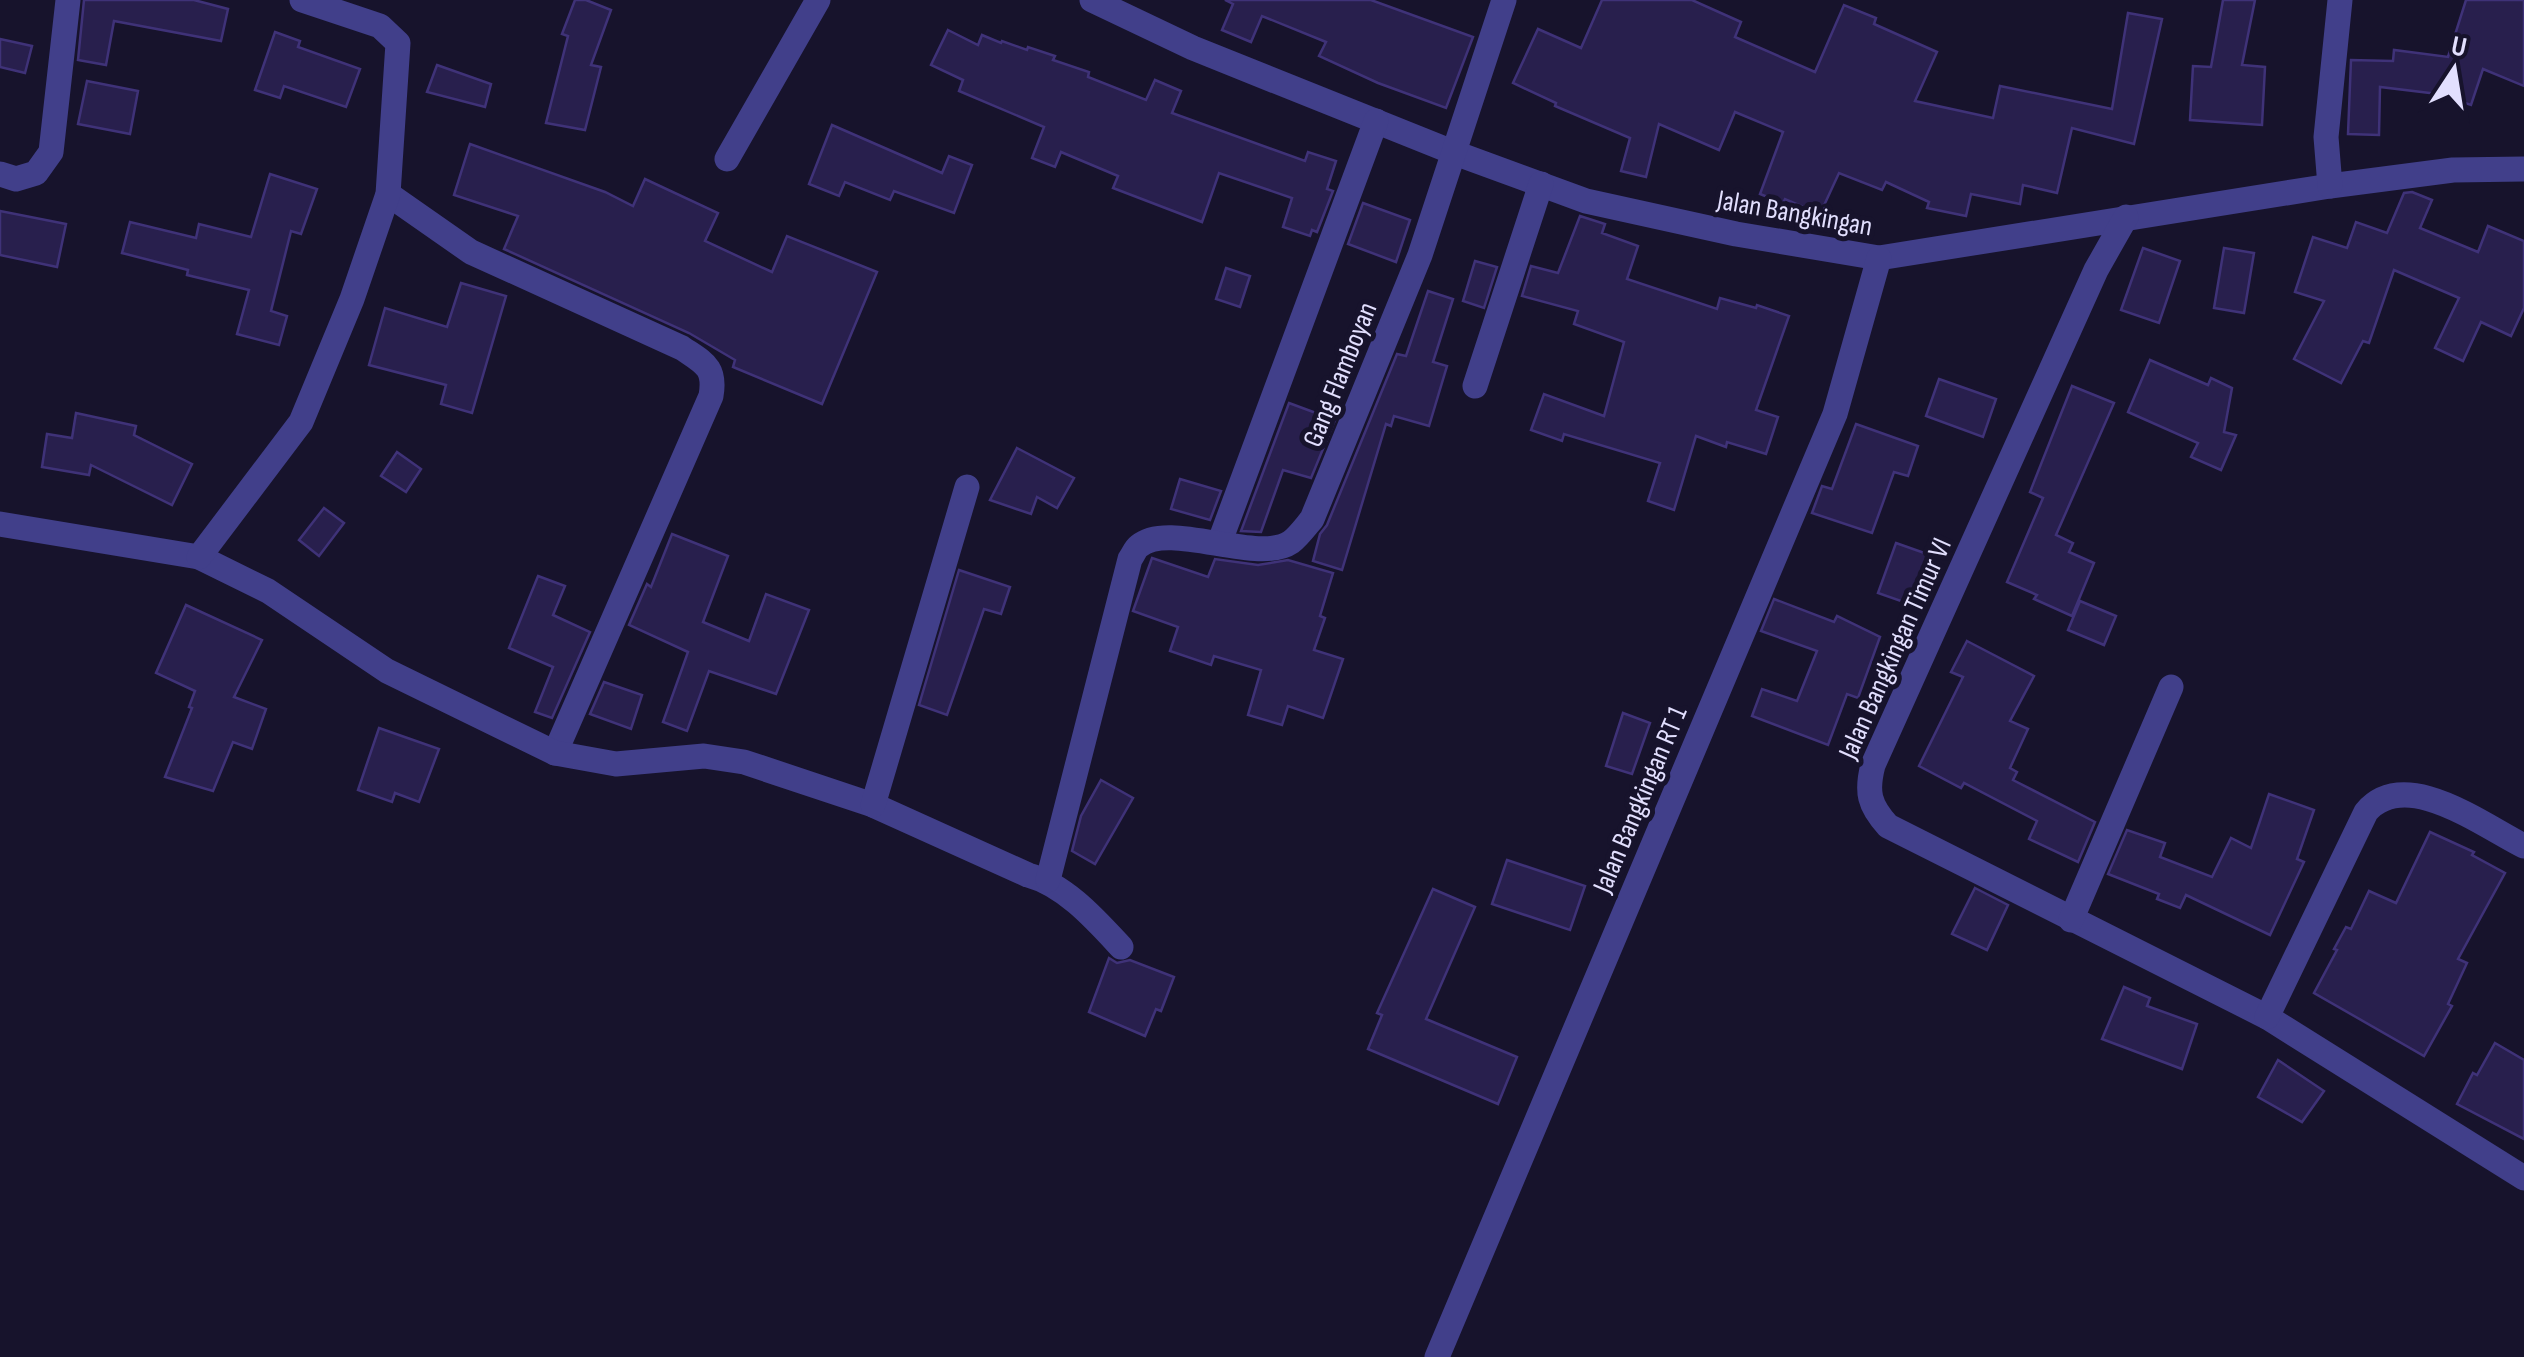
<svg xmlns="http://www.w3.org/2000/svg" width="2524" height="1357" font-family="'Sofia Sans Condensed',sans-serif">
<rect width="100%" height="100%" fill="#17132c"/>
<!-- building -->
<g fill="#281f4d" stroke="#3f3278" stroke-width="2.5">
<path d="M 84,0 L 194,0 L 228,9 L 221,41 L 114,21 L 106,65 L 78,60 Z"/>
<path d="M 575,0 L 586,0 L 611,10 L 591,65 L 601,67 L 585,130 L 546,123 L 568,36 L 562,34 Z"/>
<path d="M 1225,0 L 1371,0 L 1473,37 L 1446,108 L 1378,83 L 1319,56 L 1326,42 L 1262,16 L 1251,42 L 1222,30 L 1233,4 Z"/>
<path d="M 1602,0 L 1692,0 L 1741,22 L 1735,37 L 1815,72 L 1844,5 L 1876,18 L 1874,24 L 1937,52 L 1915,101 L 1993,118 L 2000,86 L 2112,109 L 2128,13 L 2162,19 L 2134,144 L 2072,128 L 2057,193 L 2023,185 L 2020,204 L 1971,194 L 1966,216 L 1927,208 L 1929,202 L 1886,182 L 1882,190 L 1839,173 L 1820,214 L 1785,199 L 1783,203 L 1760,194 L 1783,132 L 1735,112 L 1719,150 L 1659,124 L 1646,177 L 1621,171 L 1630,138 L 1555,106 L 1556,103 L 1513,83 L 1538,29 L 1581,48 Z"/>
<path d="M 2223,0 L 2255,0 L 2242,65 L 2265,67 L 2262,125 L 2190,120 L 2193,66 L 2211,67 Z"/>
<path d="M 2466,0 L 2524,0 L 2524,86 L 2483,69 L 2471,105 L 2438,94 L 2380,87 L 2379,135 L 2348,134 L 2351,60 L 2393,61 L 2394,50 L 2448,57 Z"/>
<path d="M 948,30 L 978,45 L 982,35 L 1001,43 L 1002,41 L 1027,50 L 1028,47 L 1055,56 L 1053,60 L 1089,72 L 1088,77 L 1146,100 L 1155,80 L 1181,91 L 1172,113 L 1305,161 L 1308,152 L 1336,161 L 1327,189 L 1333,191 L 1317,232 L 1312,230 L 1310,236 L 1283,227 L 1292,198 L 1219,173 L 1202,222 L 1113,188 L 1118,176 L 1061,152 L 1055,167 L 1032,158 L 1044,127 L 959,91 L 963,80 L 931,65 Z"/>
<path d="M 275,32 L 300,41 L 298,47 L 360,69 L 346,107 L 284,86 L 280,98 L 255,90 Z"/>
<path d="M 0,39 L 32,46 L 25,73 L 0,67 Z"/>
<path d="M 437,65 L 491,84 L 485,107 L 427,92 Z"/>
<path d="M 87,81 L 138,91 L 130,134 L 78,124 Z"/>
<path d="M 832,125 L 942,173 L 949,156 L 972,165 L 954,213 L 894,191 L 890,200 L 845,182 L 839,196 L 809,184 Z"/>
<path d="M 470,144 L 605,192 L 633,206 L 645,179 L 718,213 L 705,241 L 772,272 L 787,236 L 877,272 L 822,404 L 733,367 L 735,360 L 689,333 L 504,249 L 518,216 L 454,195 Z"/>
<path d="M 270,174 L 317,189 L 301,234 L 291,231 L 271,311 L 287,316 L 279,345 L 237,334 L 249,290 L 187,275 L 188,270 L 122,253 L 130,222 L 196,238 L 199,224 L 251,237 Z"/>
<path d="M 2412,192 L 2432,200 L 2420,228 L 2478,252 L 2488,226 L 2524,241 L 2524,308 L 2511,336 L 2481,322 L 2463,361 L 2435,348 L 2459,298 L 2394,270 L 2369,343 L 2363,341 L 2341,383 L 2294,359 L 2324,301 L 2295,292 L 2313,237 L 2347,248 L 2356,222 L 2387,233 L 2404,193 Z"/>
<path d="M 1363,203 L 1410,220 L 1396,262 L 1348,244 Z"/>
<path d="M 0,211 L 66,224 L 57,267 L 0,255 Z"/>
<path d="M 1580,216 L 1605,224 L 1602,233 L 1638,246 L 1627,279 L 1717,309 L 1720,298 L 1756,308 L 1757,305 L 1789,316 L 1756,410 L 1778,417 L 1766,454 L 1727,442 L 1726,447 L 1696,436 L 1674,510 L 1648,501 L 1660,463 L 1564,434 L 1562,441 L 1531,430 L 1544,394 L 1604,416 L 1624,342 L 1574,324 L 1578,311 L 1522,296 L 1531,266 L 1558,273 Z"/>
<path d="M 2143,248 L 2180,261 L 2159,323 L 2121,310 Z"/>
<path d="M 2224,248 L 2254,253 L 2244,313 L 2214,308 Z"/>
<path d="M 1475,261 L 1497,267 L 1484,308 L 1463,301 Z"/>
<path d="M 1226,268 L 1250,276 L 1240,307 L 1216,299 Z"/>
<path d="M 461,283 L 506,296 L 472,413 L 441,404 L 446,385 L 369,365 L 385,308 L 447,327 Z"/>
<path d="M 1428,291 L 1453,299 L 1433,362 L 1447,366 L 1429,426 L 1394,416 L 1391,426 L 1386,424 L 1342,570 L 1313,561 L 1320,534 L 1327,525 L 1397,354 L 1406,356 Z"/>
<path d="M 2150,360 L 2208,385 L 2211,378 L 2232,388 L 2224,432 L 2236,435 L 2221,470 L 2191,457 L 2198,443 L 2128,412 Z"/>
<path d="M 1939,379 L 1996,399 L 1983,437 L 1926,416 Z"/>
<path d="M 2072,386 L 2114,403 L 2056,535 L 2073,543 L 2069,552 L 2094,563 L 2072,616 L 2034,599 L 2037,595 L 2007,582 L 2043,498 L 2030,492 Z"/>
<path d="M 1289,403 L 1335,420 L 1311,478 L 1283,470 L 1261,532 L 1241,531 Z"/>
<path d="M 76,413 L 136,426 L 134,435 L 192,464 L 172,505 L 91,465 L 89,475 L 42,467 L 47,434 L 72,438 Z"/>
<path d="M 1856,424 L 1918,446 L 1908,476 L 1894,472 L 1872,533 L 1812,513 L 1822,486 L 1832,489 Z"/>
<path d="M 1017,448 L 1074,478 L 1057,508 L 1037,497 L 1031,514 L 990,500 Z"/>
<path d="M 397,452 L 421,469 L 406,492 L 381,476 Z"/>
<path d="M 1180,479 L 1221,491 L 1210,520 L 1171,509 Z"/>
<path d="M 324,508 L 344,523 L 319,556 L 299,540 Z"/>
<path d="M 672,534 L 728,556 L 703,622 L 749,641 L 766,594 L 809,610 L 776,694 L 709,671 L 687,731 L 663,722 L 688,652 L 629,625 L 647,584 L 651,587 Z"/>
<path d="M 1896,543 L 1933,556 L 1915,606 L 1878,593 Z"/>
<path d="M 1152,558 L 1208,577 L 1215,559 L 1258,565 L 1288,560 L 1333,573 L 1320,616 L 1325,618 L 1314,650 L 1343,659 L 1323,718 L 1288,706 L 1282,725 L 1248,715 L 1261,670 L 1214,656 L 1211,665 L 1170,651 L 1178,627 L 1133,611 Z"/>
<path d="M 959,570 L 1010,587 L 1001,614 L 984,609 L 947,715 L 919,705 Z"/>
<path d="M 538,576 L 565,586 L 553,615 L 590,632 L 552,718 L 535,712 L 553,667 L 509,648 Z"/>
<path d="M 1774,599 L 1834,622 L 1837,616 L 1880,637 L 1858,698 L 1847,694 L 1828,745 L 1752,716 L 1762,689 L 1797,701 L 1817,651 L 1761,631 Z"/>
<path d="M 2080,601 L 2116,616 L 2104,645 L 2068,630 Z"/>
<path d="M 186,605 L 262,640 L 234,697 L 266,709 L 252,749 L 233,742 L 213,791 L 165,777 L 192,708 L 189,707 L 195,691 L 156,673 Z"/>
<path d="M 1967,641 L 2034,676 L 2010,721 L 2028,729 L 2010,768 L 2017,772 L 2013,780 L 2095,822 L 2078,862 L 2029,839 L 2037,821 L 1964,783 L 1961,788 L 1919,766 L 1963,677 L 1951,672 Z"/>
<path d="M 604,682 L 642,695 L 631,729 L 590,714 Z"/>
<path d="M 1623,713 L 1650,723 L 1632,774 L 1606,766 Z"/>
<path d="M 379,728 L 439,749 L 419,802 L 395,793 L 392,802 L 358,790 Z"/>
<path d="M 1101,780 L 1133,798 L 1095,864 L 1072,851 L 1081,816 Z"/>
<path d="M 2269,794 L 2314,810 L 2297,859 L 2304,862 L 2270,935 L 2186,895 L 2180,908 L 2157,899 L 2159,894 L 2108,874 L 2127,830 L 2165,843 L 2160,857 L 2212,877 L 2231,838 L 2251,848 Z"/>
<path d="M 2430,832 L 2474,852 L 2472,855 L 2505,873 L 2458,959 L 2467,963 L 2448,1004 L 2452,1006 L 2424,1056 L 2314,993 L 2337,950 L 2334,949 L 2346,927 L 2351,929 L 2369,891 L 2396,903 Z"/>
<path d="M 1507,860 L 1585,886 L 1570,930 L 1492,904 Z"/>
<path d="M 1975,888 L 2008,905 L 1987,950 L 1952,934 Z"/>
<path d="M 1433,889 L 1475,907 L 1426,1019 L 1517,1057 L 1498,1104 L 1368,1049 L 1382,1015 L 1377,1013 Z"/>
<path d="M 1109,958 L 1117,963 L 1130,960 L 1174,977 L 1161,1011 L 1156,1009 L 1145,1036 L 1089,1012 Z"/>
<path d="M 2124,987 L 2150,998 L 2147,1006 L 2197,1024 L 2182,1069 L 2102,1039 Z"/>
<path d="M 2495,1043 L 2524,1060 L 2524,1139 L 2457,1104 L 2473,1073 L 2477,1075 Z"/>
<path d="M 2278,1060 L 2324,1091 L 2302,1122 L 2258,1097 Z"/>
</g>
<g fill="none" stroke-linecap="round" stroke-linejoin="round">
<!-- minor -->
<g stroke="#413f8a" stroke-width="25">
<path d="M 1092,0 L 1193,48 L 1455,153 L 1586,201 L 1736,234 L 1879,258 L 2330,186 L 2453,170 L 2524,169"/>
<path d="M 727,159 L 818,0"/>
<path d="M 0,174 L 16,179 L 36,173 L 51,152 L 68,0"/>
<path d="M 2330,186 L 2326,137 L 2340,0"/>
<path d="M 388,194 L 471,252 L 682,348 C 704,363 716,367 711,396 L 555,753"/>
<path d="M 2126,217 L 2096,270 L 1873,765 C 1866,792 1869,805 1888,826 L 2267,1017 L 2524,1178"/>
<path d="M 1475,386 L 1541,184"/>
<path d="M 0,524 L 199,557 L 268,591 L 387,671 L 555,753 L 616,764 L 704,756 L 744,762 L 873,805 L 1028,875 C 1065,885 1095,919 1121,947"/>
<path d="M 1220,541 L 1376,121"/>
<path d="M 199,557 L 301,422 L 352,299 L 388,194 L 398,43 L 380,26 L 302,0"/>
<path d="M 873,805 L 967,487"/>
<path d="M 1048,880 L 1130,559 C 1133,555 1135,549 1139,546 C 1169,520 1258,565 1291,542 C 1299,536 1306,526 1312,519 L 1420,255 L 1504,0"/>
<path d="M 2071,920 L 2171,687"/>
<path d="M 2267,1017 L 2366,812 C 2405,766 2482,825 2524,846"/>
<path d="M 1437,1357 L 1835,414 L 1879,258"/>
</g>
</g>
<g text-anchor="middle" stroke-width="10" stroke-linejoin="round" paint-order="stroke">
<!-- street labels -->
<g font-size="28" fill="#e2dffe" stroke="#17132c">
<text transform="translate(1795 212) rotate(10)" y="10">Jalan Bangkingan</text>
<text transform="translate(1339 374) rotate(-68)" y="10">Gang Flamboyan</text>
<text transform="translate(1894 648) rotate(-66)" y="10">Jalan Bangkingan Timur VI</text>
<text transform="translate(1639 799) rotate(-67)" y="10">Jalan Bangkingan RT 1</text>
</g>
</g>
<!-- north arrow -->
<g transform="translate(2454 70) rotate(12)" stroke="#17132c" stroke-width="8" paint-order="stroke">
<path d="M0-8L18 38L0 25L-18 38Z" fill="#e2dffe"/>
<text y="-15" font-size="28" font-weight="bold" text-anchor="middle" fill="#e2dffe">U</text>
</g>
</svg>
